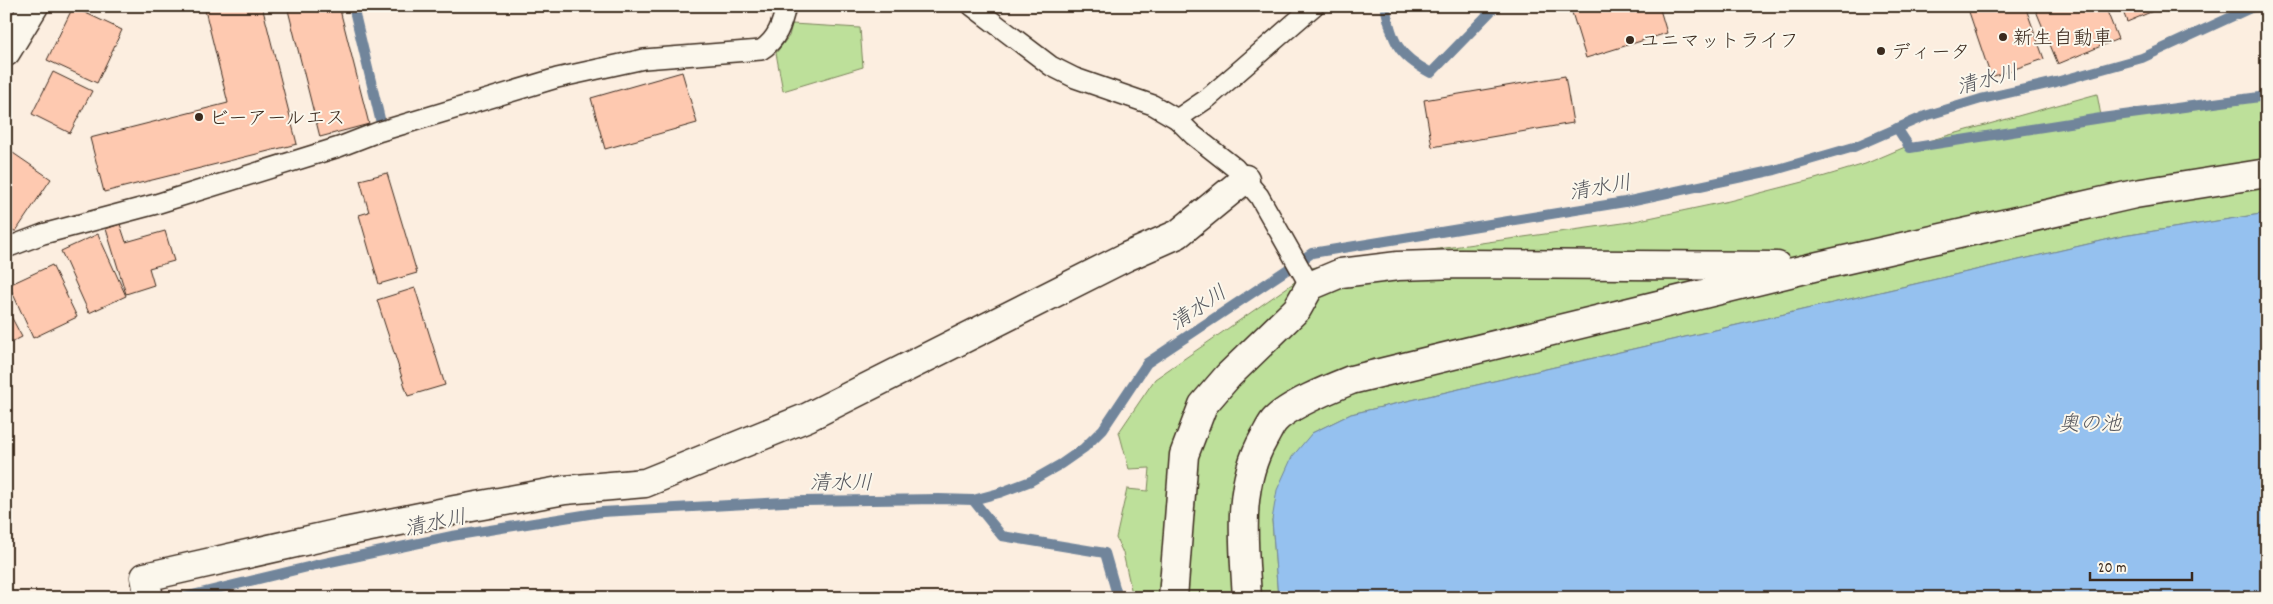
<svg xmlns="http://www.w3.org/2000/svg" width="2273" height="604" font-family="Dekko,'Klee One',sans-serif">
<rect width="100%" height="100%" fill="#fceee0"/>
<filter id="ink" filterUnits="userSpaceOnUse"><feTurbulence type="fractalNoise" baseFrequency=".02" numOctaves="2"/><feDisplacementMap in="SourceGraphic" scale="10" xChannelSelector="R" yChannelSelector="G"/><feConvolveMatrix kernelMatrix="1 2 1 2 8 2 1 2 1" color-interpolation-filters="sRGB"/></filter>
<g filter="url(#ink)">
<!-- green -->
<g fill="#bde09a" stroke="#7c855c">
<path d="M 792,24 L 860,28 L 863,67 L 783,91 L 776,53 L 789,36 Z"/>
<path d="M 2097,94 L 2101,116 L 1910,146 Z"/>
<path d="M 2267,99 L 2267,213 L 2123,236 L 1351,414 L 1312,433 L 1272,520 L 1278,598 L 1133,598 L 1123,553 L 1116,538 L 1127,489 L 1148,491 L 1150,468 L 1129,469 L 1119,432 L 1155,379 L 1292,284 L 1311,268 L 1332,264 L 1630,222 L 1729,201 L 1815,179 L 1865,164 L 1905,147 L 1909,151 L 2102,120 Z"/>
</g>
<!-- water -->
<path fill="#95c1ef" stroke="#71859b" d="M 2267,213 L 2267,598 L 1278,598 L 1272,520 L 1277,490 L 1292,457 L 1312,433 L 1351,414 L 2123,236 Z"/>
<g fill="none" stroke-linecap="round" stroke-linejoin="round">
<!-- stream -->
<g stroke="#71859b" stroke-width="10">
<path d="M 353,6 L 381,123"/>
<path d="M 1385,6 C 1393,42 1397,55 1431,73 L 1496,6"/>
<path d="M 1897,128 L 1910,148 L 2101,118 L 2267,96"/>
<path d="M 973,500 L 1002,536 L 1105,553 L 1118,598"/>
<path d="M 180,598 L 316,565 L 452,536 L 602,512 L 803,501 L 939,499 L 973,500 L 999,493 L 1031,481 L 1061,464 L 1084,448 L 1103,429 L 1147,363 L 1312,253 L 1625,202 L 1775,170 L 1854,147 L 1925,116 L 1981,99 L 2056,82 L 2142,58 L 2255,6"/>
</g>
</g>
<!-- building -->
<g fill="#fec9b0" stroke="#3b2a1e">
<path d="M 204,6 L 262,6 L 297,144 L 104,192 L 90,138 L 228,103 Z"/>
<path d="M 287,6 L 339,6 L 369,124 L 320,137 Z"/>
<path d="M 1570,6 L 1659,6 L 1667,33 L 1586,58 Z"/>
<path d="M 1967,6 L 2025,6 L 2044,59 L 1991,77 Z"/>
<path d="M 2034,6 L 2105,6 L 2118,39 L 2058,64 Z"/>
<path d="M 2121,6 L 2165,6 L 2127,22 Z"/>
<path d="M 73,7 L 122,30 L 97,83 L 47,60 Z"/>
<path d="M 53,72 L 92,91 L 70,133 L 32,114 Z"/>
<path d="M 682,72 L 697,123 L 605,149 L 591,98 Z"/>
<path d="M 1565,76 L 1573,123 L 1432,147 L 1424,100 Z"/>
<path d="M 13,153 L 51,179 L 16,231 L 6,230 L 6,162 Z"/>
<path d="M 387,173 L 417,273 L 379,284 L 359,215 L 369,212 L 360,180 Z"/>
<path d="M 120,224 L 126,242 L 165,231 L 174,261 L 149,268 L 154,285 L 126,294 L 106,229 Z"/>
<path d="M 98,234 L 126,296 L 89,313 L 61,251 Z"/>
<path d="M 52,265 L 77,317 L 33,338 L 9,285 Z"/>
<path d="M 415,288 L 445,385 L 408,396 L 377,300 Z"/>
<path d="M 6,307 L 22,337 L 6,345 Z"/>
</g>
<g fill="none" stroke-linecap="round" stroke-linejoin="round">
<!-- lane casing -->
<g stroke="#3b2a1e" stroke-width="22">
<g id="lane">
<path d="M 972,6 L 1051,66 L 1075,78 L 1153,105 L 1177,119 L 1193,135 L 1235,168 L 1259,196 L 1310,286"/>
<path d="M 1177,119 L 1208,98 L 1314,6"/>
<path d="M 6,248 L 43,234 L 156,204 L 339,147 L 378,132 L 557,78 L 644,59 L 761,50 C 777,40 782,24 786,6"/>
</g>
</g>
<!-- street casing -->
<g stroke="#3b2a1e" stroke-width="31">
<g id="street">
<path d="M 149,598 L 145,577 L 340,533 L 455,510 L 565,490 L 645,483 L 808,417 L 1126,257 L 1178,234 L 1245,179"/>
<path d="M 1173,598 L 1184,455 L 1203,405 L 1228,376 L 1297,309 L 1310,286 L 1341,273 L 1398,266 L 1460,264 L 1777,266"/>
<path d="M 1247,598 C 1244,543 1236,487 1264,438 C 1267,433 1270,426 1274,421 C 1288,405 1331,388 1351,380 L 1818,266 L 2135,194 L 2267,173"/>
</g>
</g>
<!-- secondary casing -->
<g stroke="#3b2a1e" stroke-width="31">
<path id="secondary" d="M 6,52 L 34,6"/>
</g>
<!-- lane -->
<use href="#lane" stroke="#fbf7ec" stroke-width="19"/>
<!-- street -->
<use href="#street" stroke="#fbf7ec" stroke-width="28"/>
<!-- secondary -->
<use href="#secondary" stroke="#fbf7ec" stroke-width="28"/>
</g>
</g>
<!-- markers -->
<g fill="#3b2a1e" stroke="#fbf7ec" stroke-width="2">
<circle cx="2003" cy="37" r="5"/>
<circle cx="1630" cy="40" r="5"/>
<circle cx="1881" cy="51" r="5"/>
<circle cx="199" cy="117" r="5"/>
</g>
<g text-anchor="middle" stroke-width="4" stroke-linejoin="round" paint-order="stroke">
<!-- poi labels -->
<g font-size="20" fill="#3b2a1e" stroke="#fbf7ec" text-anchor="start">
<text x="2013" y="44">新生自動車</text>
<text x="1640" y="47">ユニマットライフ</text>
<text x="1891" y="58">ディータ</text>
<text x="209" y="124">ビーアールエス</text>
</g>
<!-- water labels -->
<g font-size="21" font-style="italic" fill="#56575d" stroke="#fbf7ec">
<text transform="translate(1987 79) rotate(-15)" y="7">清水川</text>
<text transform="translate(1600 187) rotate(-10)" y="7">清水川</text>
<text transform="translate(1198 307) rotate(-34)" y="7">清水川</text>
<text x="2090" y="430">奥の池</text>
<text x="841" y="489">清水川</text>
<text transform="translate(435 522) rotate(-12)" y="7">清水川</text>
</g>
</g>
<!-- margin -->
<rect width="2273" height="604" fill="none" stroke="#fbf7ec" stroke-width="25"/>
<rect x="12" y="12" width="2248" height="579" fill="none" stroke="#3b2a1e" stroke-width="2" filter="url(#ink)"/>
<!-- scale -->
<path d="M2090 572v8h102v-8" fill="none" stroke="#3b2a1e" stroke-width="2.5"/>
<text x="2098" y="572" font-size="15" fill="#3b2a1e" stroke="#fbf7ec" stroke-width="4" paint-order="stroke">20 m</text>
</svg>
